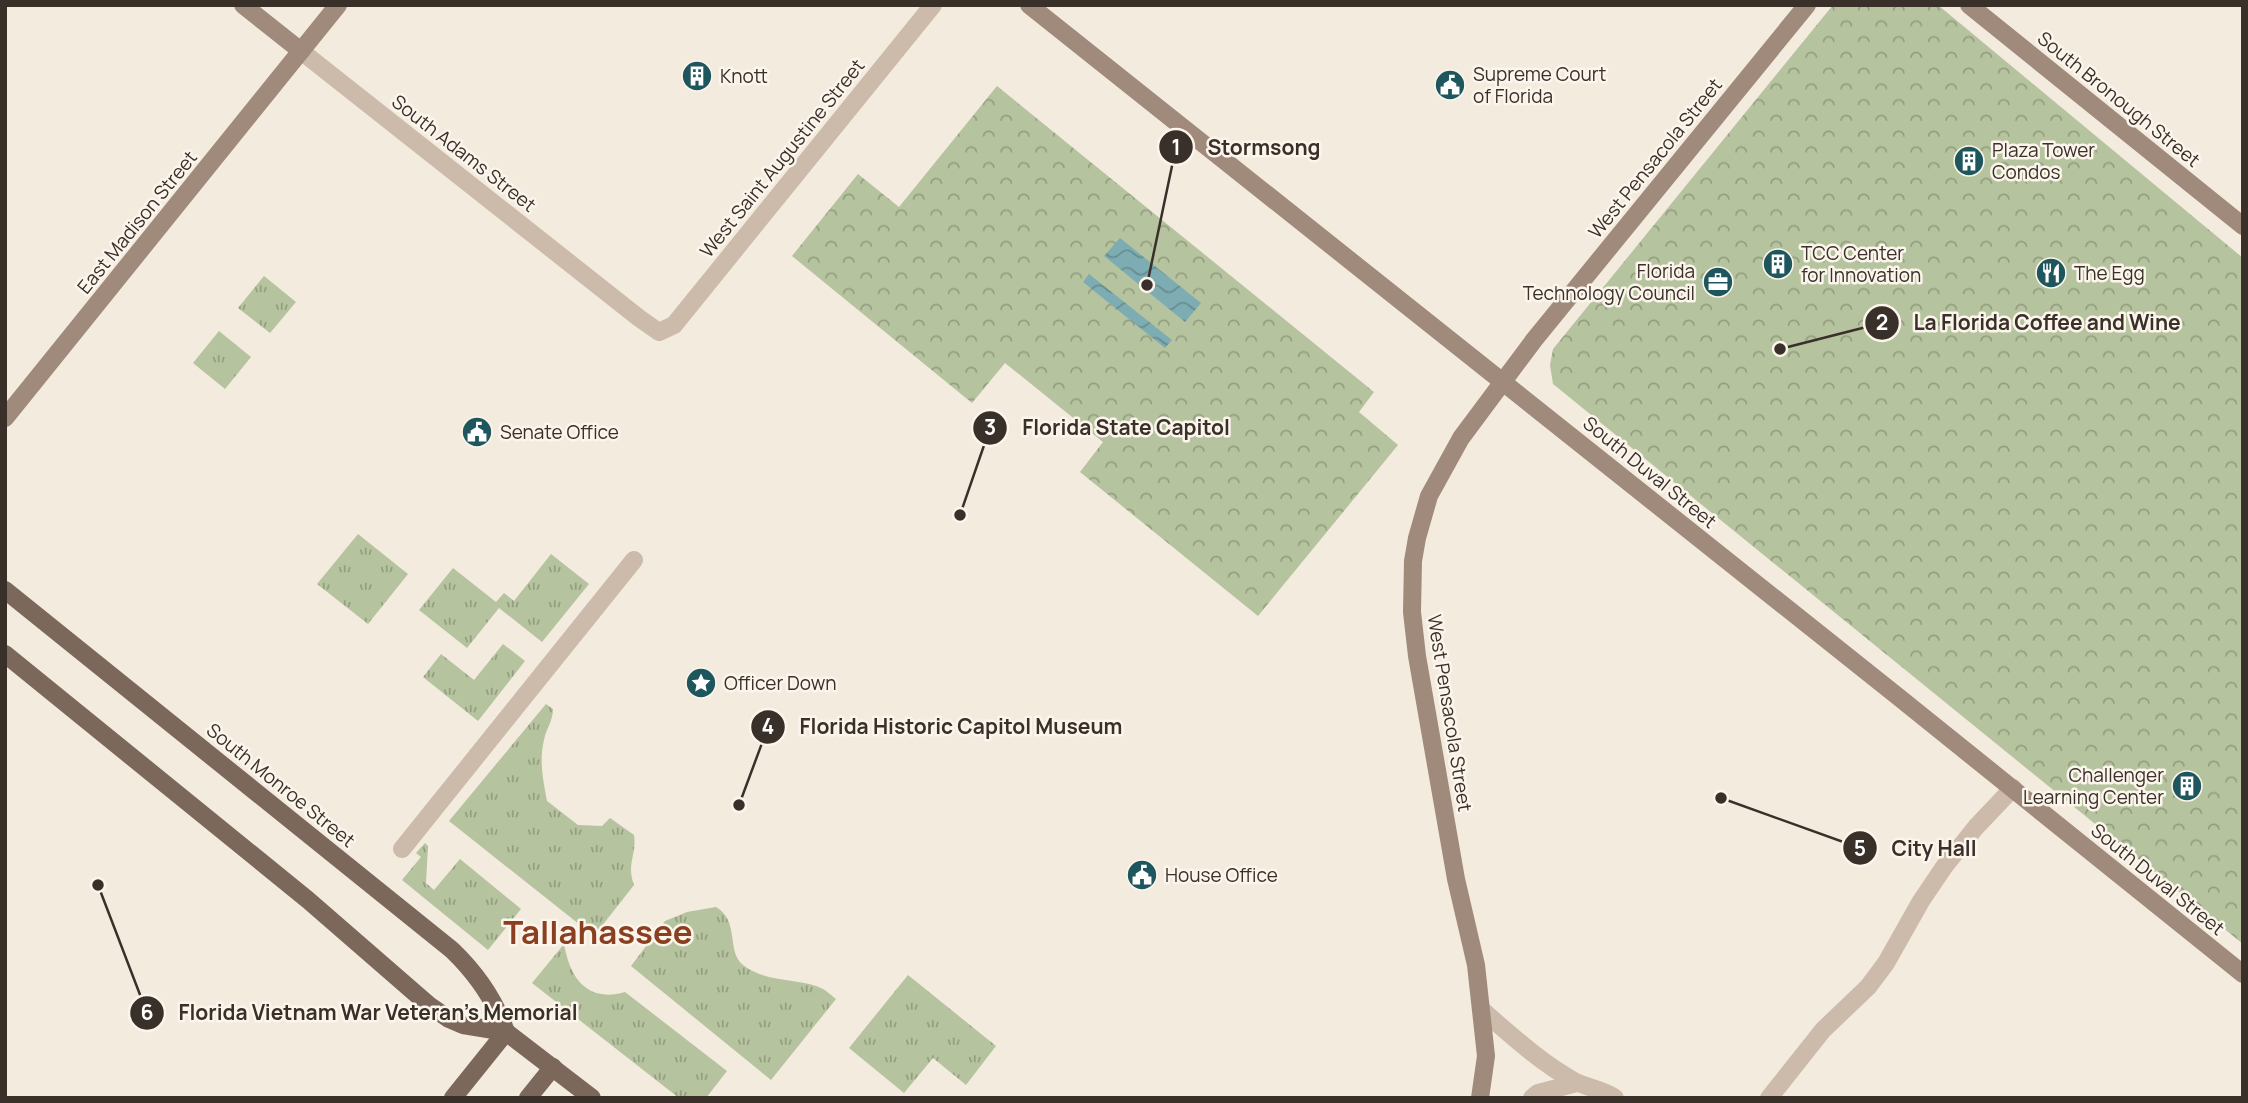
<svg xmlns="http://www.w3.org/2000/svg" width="2248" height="1103" font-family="Manrope,sans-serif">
<defs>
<pattern id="grass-tufts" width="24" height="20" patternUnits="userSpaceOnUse" patternTransform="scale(1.75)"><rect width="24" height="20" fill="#b5c39e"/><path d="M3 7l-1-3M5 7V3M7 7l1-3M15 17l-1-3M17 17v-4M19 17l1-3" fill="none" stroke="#949f81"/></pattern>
<pattern id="forest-crowns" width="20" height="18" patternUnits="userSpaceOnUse" patternTransform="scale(1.75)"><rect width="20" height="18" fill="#b5c39e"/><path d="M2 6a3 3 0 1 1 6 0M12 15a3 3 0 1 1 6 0" fill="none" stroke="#949f81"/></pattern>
<pattern id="water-waves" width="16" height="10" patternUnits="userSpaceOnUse" patternTransform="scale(1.75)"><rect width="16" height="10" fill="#7dadb2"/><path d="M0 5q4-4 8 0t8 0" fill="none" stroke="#678d91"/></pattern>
</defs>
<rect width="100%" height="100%" fill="#f4ebdf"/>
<!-- grass -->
<g fill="url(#grass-tufts)">
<path d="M 264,276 L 296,302 L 270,333 L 238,308 Z"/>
<path d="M 219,331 L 251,357 L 225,389 L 193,363 Z"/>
<path d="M 358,534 L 408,574 L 368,624 L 317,584 Z"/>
<path d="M 551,554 L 589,584 L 542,642 L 499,608 L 467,648 L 419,610 L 453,568 L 496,602 L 504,593 L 514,601 Z"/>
<path d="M 503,644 L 525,661 L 478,721 L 423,677 L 441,654 L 474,680 Z"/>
<path d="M 546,704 L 553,709 C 553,721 546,729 544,740 C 539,761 543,780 547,801 L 578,825 L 602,826 L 610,818 L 634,835 C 637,855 626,864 634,885 L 594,936 L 449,821 Z"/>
<path d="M 425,843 L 428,846 L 426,883 L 434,890 L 460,859 L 521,909 L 488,950 L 402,880 L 421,857 L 416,853 Z"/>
<path d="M 716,907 C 740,921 726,951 743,965 C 767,984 800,977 823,989 C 827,991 832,996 836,999 L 771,1080 L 631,966 L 665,921 L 687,912 Z"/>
<path d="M 564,944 C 570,978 587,1003 625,992 L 727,1071 L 706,1098 L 679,1098 L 532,983 Z"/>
<path d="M 908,975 L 996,1046 L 966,1085 L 933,1058 L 904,1093 L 849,1048 Z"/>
</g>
<!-- forest -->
<g fill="url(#forest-crowns)">
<path d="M 1833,5 L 1938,5 L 2243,258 L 2243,944 L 1553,384 L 1550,365 L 1553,349 Z"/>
<path d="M 997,86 L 1374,392 L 1359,412 L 1398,445 L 1258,616 L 1080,472 L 1103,442 L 1005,363 L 972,403 L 792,256 L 858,174 L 899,207 Z"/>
</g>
<!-- water -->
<g fill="url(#water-waves)">
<path d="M 1120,238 L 1201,303 L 1185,322 L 1104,256 Z"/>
<path d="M 1089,274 L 1172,340 L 1165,348 L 1083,282 Z"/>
</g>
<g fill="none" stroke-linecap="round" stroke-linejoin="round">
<!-- street -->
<g stroke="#cba" stroke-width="18">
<path d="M 301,51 L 639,318 L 659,332 L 674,325 L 933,5"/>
<path d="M 402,849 L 634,560"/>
<path d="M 1482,1010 C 1512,1036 1540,1062 1574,1081 C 1587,1088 1603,1089 1615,1098"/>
<path d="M 1532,1098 L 1538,1093 L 1577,1083"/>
<path d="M 1769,1098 L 1823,1030 L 1868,987 L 1886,963 L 1921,901 L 1944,867 L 1976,827 L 2013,788"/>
</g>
<!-- secondary -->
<g stroke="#a08a7b" stroke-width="18">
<path d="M 243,5 L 301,51"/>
<path d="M 1029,5 L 1896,695 L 2243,974"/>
<path d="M 1969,5 L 2243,226"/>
<path d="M 5,418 L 338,5"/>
<path d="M 1480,1098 L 1486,1056 L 1476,965 L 1456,879 L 1417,656 L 1412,612 L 1413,561 L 1417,538 L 1429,496 L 1461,438 L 1534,340 L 1807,5"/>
</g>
<!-- primary -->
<g stroke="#7c675b" stroke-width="18">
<path d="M 5,590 L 452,950 C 477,974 495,1000 506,1032"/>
<path d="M 5,654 L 308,900 L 430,1006 L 449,1019 L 463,1025 L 506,1032 L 592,1098"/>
<path d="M 453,1098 L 506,1032"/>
<path d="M 528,1098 L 553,1067"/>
</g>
</g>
<!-- icons -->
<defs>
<g id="building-disc" transform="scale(1.575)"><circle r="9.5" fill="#1e565d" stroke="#fbf5ec"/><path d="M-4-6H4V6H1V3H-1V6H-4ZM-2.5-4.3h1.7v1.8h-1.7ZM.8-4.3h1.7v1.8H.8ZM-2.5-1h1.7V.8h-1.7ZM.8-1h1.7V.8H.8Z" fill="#fff"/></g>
<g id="civic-disc" transform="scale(1.575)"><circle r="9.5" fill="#1e565d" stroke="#fbf5ec"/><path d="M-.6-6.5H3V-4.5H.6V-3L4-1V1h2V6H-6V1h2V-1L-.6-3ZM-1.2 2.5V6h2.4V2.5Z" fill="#fff"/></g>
<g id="restaurant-disc" transform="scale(1.575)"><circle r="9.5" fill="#1e565d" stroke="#fbf5ec"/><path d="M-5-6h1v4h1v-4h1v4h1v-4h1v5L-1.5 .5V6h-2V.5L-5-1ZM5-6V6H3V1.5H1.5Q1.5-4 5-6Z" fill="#fff"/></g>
<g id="office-disc" transform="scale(1.575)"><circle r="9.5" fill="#1e565d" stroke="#fbf5ec"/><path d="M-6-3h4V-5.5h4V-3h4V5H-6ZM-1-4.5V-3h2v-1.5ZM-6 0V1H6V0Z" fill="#fff"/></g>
<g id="sight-disc" transform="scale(1.575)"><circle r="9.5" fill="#1e565d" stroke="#fbf5ec"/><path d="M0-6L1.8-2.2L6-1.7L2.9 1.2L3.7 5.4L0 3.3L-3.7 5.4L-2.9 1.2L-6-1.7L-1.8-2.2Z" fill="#fff"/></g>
</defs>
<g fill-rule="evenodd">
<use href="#building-disc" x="697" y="76"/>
<use href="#civic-disc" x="1450" y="85"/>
<use href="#building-disc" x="1969" y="161"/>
<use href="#building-disc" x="1778" y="264"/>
<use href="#restaurant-disc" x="2051" y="273"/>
<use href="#office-disc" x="1718" y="282"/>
<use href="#civic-disc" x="477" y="432"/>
<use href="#sight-disc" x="701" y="683"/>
<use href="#building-disc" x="2187" y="786"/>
<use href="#civic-disc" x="1142" y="875"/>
</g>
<g text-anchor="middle" stroke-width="5" stroke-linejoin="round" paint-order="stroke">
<!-- poi labels -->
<g font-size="19" fill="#3a302a" stroke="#fbf5ec" text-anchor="start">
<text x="1473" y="81">Supreme Court<tspan x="1473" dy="22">of Florida</tspan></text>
<text x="720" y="83">Knott</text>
<text x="1992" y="157">Plaza Tower<tspan x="1992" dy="22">Condos</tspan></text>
<text x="1801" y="260">TCC Center<tspan x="1801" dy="22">for Innovation</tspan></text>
<text x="1695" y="278" text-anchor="end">Florida<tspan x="1695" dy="22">Technology Council</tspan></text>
<text x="2074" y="280">The Egg</text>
<text x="500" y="439">Senate Office</text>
<text x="724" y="690">Officer Down</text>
<text x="2164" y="782" text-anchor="end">Challenger<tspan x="2164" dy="22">Learning Center</tspan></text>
<text x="1165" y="882">House Office</text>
</g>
<!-- street labels -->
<g font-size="19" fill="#3a302a" stroke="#fbf5ec">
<text transform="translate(2119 99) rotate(39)" y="7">South Bronough Street</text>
<text transform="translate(464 153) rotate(38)" y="7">South Adams Street</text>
<text transform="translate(782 158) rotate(-51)" y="7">West Saint Augustine Street</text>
<text transform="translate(1655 158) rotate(-51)" y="7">West Pensacola Street</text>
<text transform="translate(137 222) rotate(-51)" y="7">East Madison Street</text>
<text transform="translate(1650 472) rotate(39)" y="7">South Duval Street</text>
<text transform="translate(1450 713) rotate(81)" y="7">West Pensacola Street</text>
<text transform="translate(281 785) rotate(39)" y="7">South Monroe Street</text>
<text transform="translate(2158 879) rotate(39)" y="7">South Duval Street</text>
</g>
<!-- town labels -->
<g font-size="33" font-weight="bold" fill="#8b3f21" stroke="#fbf5ec">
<text x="598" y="944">Tallahassee</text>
</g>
</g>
<!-- callouts -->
<path fill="none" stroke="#3a302a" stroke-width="2.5" d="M1147 285L1176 147M1780 349L1882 323M960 515L990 428M739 805L768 727M1721 798L1860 848M98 885L147 1013"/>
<g fill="#3a302a" stroke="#fbf5ec" stroke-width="2.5">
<circle cx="1147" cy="285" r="7"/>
<circle cx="1780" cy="349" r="7"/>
<circle cx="960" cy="515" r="7"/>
<circle cx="739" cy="805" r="7"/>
<circle cx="1721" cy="798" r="7"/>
<circle cx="98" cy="885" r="7"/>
<circle cx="1176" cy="147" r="18"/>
<circle cx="1882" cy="323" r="18"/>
<circle cx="990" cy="428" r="18"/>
<circle cx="768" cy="727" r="18"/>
<circle cx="1860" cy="848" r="18"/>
<circle cx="147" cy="1013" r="18"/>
</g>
<g font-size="21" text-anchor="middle" font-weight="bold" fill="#fff">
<text x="1176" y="155">1</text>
<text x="1882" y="330">2</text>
<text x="990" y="435">3</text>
<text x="768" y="734">4</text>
<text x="1860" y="856">5</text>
<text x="147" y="1020">6</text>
</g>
<g font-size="21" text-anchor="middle" font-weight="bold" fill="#3a302a" stroke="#fbf5ec" stroke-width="5" stroke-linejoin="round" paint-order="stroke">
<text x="1264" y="155">Stormsong</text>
<text x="2047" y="330">La Florida Coffee and Wine</text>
<text x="1126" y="435">Florida State Capitol</text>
<text x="961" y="734">Florida Historic Capitol Museum</text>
<text x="1934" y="856">City Hall</text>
<text x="378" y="1020">Florida Vietnam War Veteran's Memorial</text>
</g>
<!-- border -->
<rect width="2248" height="1103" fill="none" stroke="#3a302a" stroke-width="14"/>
</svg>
